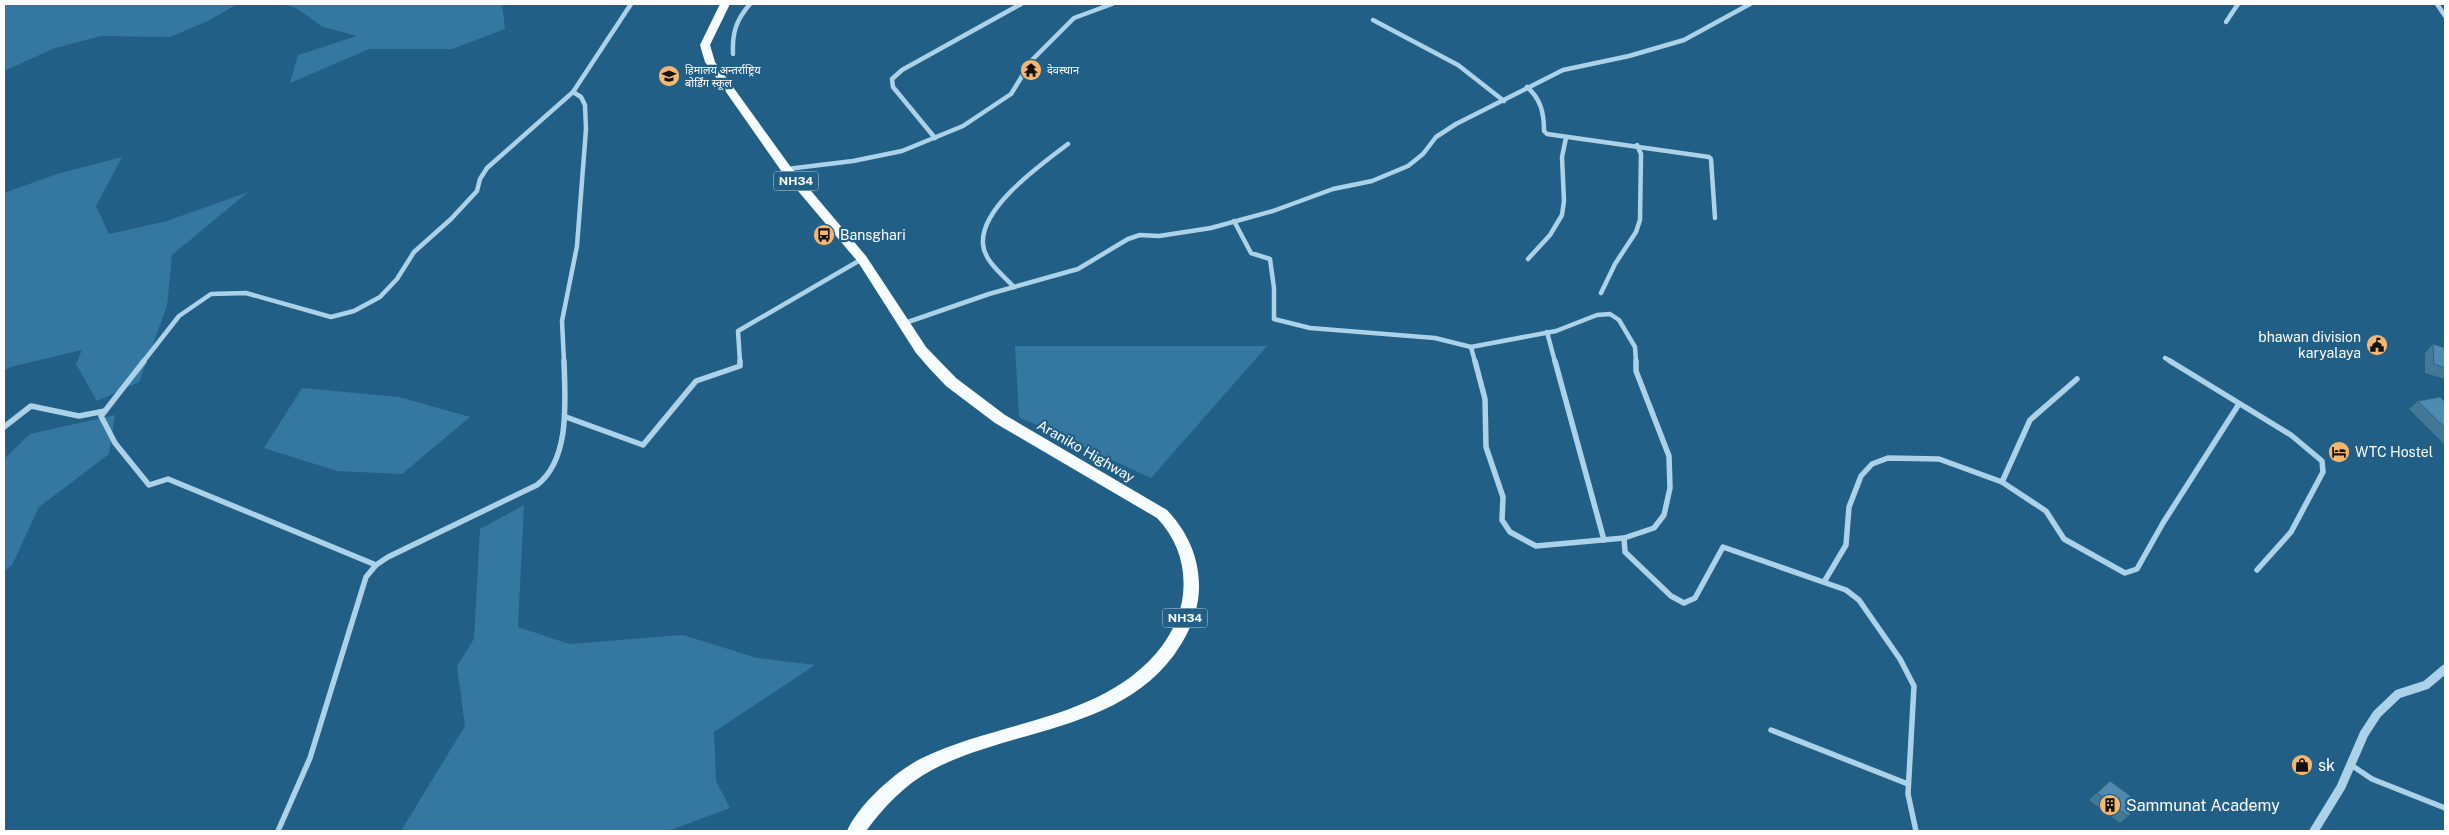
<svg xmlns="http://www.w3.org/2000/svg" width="2449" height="835" font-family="'Public Sans','Noto Sans Devanagari',sans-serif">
<rect width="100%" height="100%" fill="#225f86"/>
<!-- green -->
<g fill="#3478a2">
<path d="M 4,4 L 237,4 L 210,20 L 170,37 L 101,36 L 55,48 L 4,71 Z"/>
<path d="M 282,4 L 502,4 L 505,29 L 452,49 L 369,49 L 290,83 L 298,55 L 357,36 L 323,27 L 296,8 Z"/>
<path d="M 122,157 L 96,206 L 109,234 L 167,221 L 248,192 L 172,255 L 167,306 L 139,382 L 97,401 L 76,364 L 82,350 L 10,367 L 4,371 L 4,193 L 57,174 Z"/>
<path d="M 1015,346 L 1267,346 L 1151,478 L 1019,417 Z"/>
<path d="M 302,388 L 399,397 L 470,417 L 402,474 L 337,471 L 264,448 Z"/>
<path d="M 115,415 L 109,454 L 39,507 L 12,565 L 4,571 L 4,459 L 30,434 Z"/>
<path d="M 524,505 L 518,627 L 569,644 L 683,635 L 757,658 L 815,665 L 714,732 L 716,781 L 730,808 L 668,831 L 401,831 L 465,726 L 457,666 L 474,639 L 480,529 Z"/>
</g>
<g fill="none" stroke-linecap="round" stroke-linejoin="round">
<!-- minor-far1 -->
<g stroke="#acd2e9" stroke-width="4.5">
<path d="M 2437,4 L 2445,16"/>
<path d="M 1373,20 L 1458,65 L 1504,101"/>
<path d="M 2226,22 L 2238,4"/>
<path d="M 733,54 C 732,33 736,20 750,4"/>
<path d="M 1527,87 C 1541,99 1544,113 1544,131 L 1547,134 L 1709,157 L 1711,159 L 1715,218"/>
<path d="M 935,138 L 893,87 L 892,79 L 902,70 L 1021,4"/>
<path d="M 787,169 L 853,161 L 902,151 L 963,126 L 1011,94 L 1032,60 L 1074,18 L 1112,4"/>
<path d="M 1234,221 L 1251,253 L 1270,259 L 1274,288 L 1274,319 L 1310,328 L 1435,338 L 1471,347 L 1556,331 L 1597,315 L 1610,314 L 1619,320 L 1635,347 L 1636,362"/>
<path d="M 1528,259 L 1550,235 L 1562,215 L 1564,201 L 1562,157 L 1566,138"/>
<path d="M 1014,287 C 1003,275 984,261 983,244 C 980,207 1042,164 1068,144"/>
<path d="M 1601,293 L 1615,264 L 1636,232 L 1640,220 L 1641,154 L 1637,145"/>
<path d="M 905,323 L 989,294 L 1078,269 L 1128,239 L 1140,235 L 1159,236 L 1211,228 L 1273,211 L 1333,189 L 1372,181 L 1408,166 L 1423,154 L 1436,137 L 1456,124 L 1563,70 L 1629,56 L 1684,40 L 1750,4"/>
<path d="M 1547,332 L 1555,362"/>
<path d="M 1471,347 L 1475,362"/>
<path d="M 2165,358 L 2172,362"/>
<path d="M 143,362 L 179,316 L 211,294 L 246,293 L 331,317 L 354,311 L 380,297 L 397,279 L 414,252 L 451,219 L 477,191 L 480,179 L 487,168 L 573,92 L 631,4"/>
<path d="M 564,362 L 562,321 L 577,246 L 586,129 L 585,105 L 581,97 L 573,92"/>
<path d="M 740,362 L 738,331 L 862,259"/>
</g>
<!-- minor -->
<g stroke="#acd2e9" stroke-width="5.5">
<path d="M 1475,361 L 1485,399 L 1486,447 L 1503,497 L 1502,520 L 1510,532 L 1536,546 L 1624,538"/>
<path d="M 1555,361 L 1604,540"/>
<path d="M 1636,361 L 1636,371 L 1669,456 L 1670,488 L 1664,515 L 1654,528 L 1624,538 L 1625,552 L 1671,596 L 1684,603 L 1695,598 L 1723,547 L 1846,590 L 1859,600 L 1900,659 L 1914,686 L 1908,794 L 1916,831"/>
<path d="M 2170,361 L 2291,435 L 2322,461 L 2323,472 L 2291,532 L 2257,570"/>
<path d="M 105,411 L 101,416 L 115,443 L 149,485 L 168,479 L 376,565"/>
<path d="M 566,417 L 643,445 L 696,381 L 740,366 L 740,361"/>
<path d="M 4,427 L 31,406 L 79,416 L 105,411 L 144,361"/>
<path d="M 2002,482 L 2046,511 L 2064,539 L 2125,573 L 2137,569 L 2163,523 L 2239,404"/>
<path d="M 1824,582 L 1846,545 L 1849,507 L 1861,476 L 1872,464 L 1888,458 L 1939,459 L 2002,482 L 2030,420 L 2077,379"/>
<path d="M 1771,730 L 1908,784"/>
<path d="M 2351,765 L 2372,779 L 2445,808"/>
<path d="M 278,831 L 310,758 L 366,577 L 376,565 L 388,557 L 537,485 C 571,459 565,399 564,361"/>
</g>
<!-- tertiary -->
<path stroke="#acd2e9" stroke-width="9" d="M 2314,831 L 2341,787 L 2364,734 L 2377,714 L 2398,694 L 2426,685 L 2445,669"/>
<!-- trunk -->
<path fill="#f7fcfe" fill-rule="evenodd" d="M 720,4 L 730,4 L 710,45 L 715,62 L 790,166 L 866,256 L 926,347 L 956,378 L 1005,415 L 1167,510 C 1190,534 1203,566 1198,600 C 1195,620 1186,638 1174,655 C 1117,732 1012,728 932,770 C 905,784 884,807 866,831 L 847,831 C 859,804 896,771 922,758 C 1000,720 1106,720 1162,646 C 1173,631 1181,614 1183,594 C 1186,565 1177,539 1157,518 L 995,423 L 946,386 L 929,368 L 916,353 L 858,262 L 782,172 L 705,62 L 700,45 Z"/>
</g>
<!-- wall -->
<g fill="#447897">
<path d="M 2433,344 L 2445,348 L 2445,379 L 2425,373 L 2425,353 Z"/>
<path d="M 2418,401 L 2445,402 L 2445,445 L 2409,409 Z"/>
<path d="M 2110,781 L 2128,816 L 2120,823 L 2089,800 Z"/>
</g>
<!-- building -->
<g fill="#4f8bb0" stroke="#37617b">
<path d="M 2433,344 L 2445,348 L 2445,368 L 2434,364 Z"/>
<path d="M 2440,397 L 2445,402 L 2445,428 L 2418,401 Z"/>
<path d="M 2110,781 L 2140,803 L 2128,816 L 2097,793 Z"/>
</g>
<!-- icons -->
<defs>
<g id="temple-disc" transform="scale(1.125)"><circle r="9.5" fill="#f5b76f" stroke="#225f86"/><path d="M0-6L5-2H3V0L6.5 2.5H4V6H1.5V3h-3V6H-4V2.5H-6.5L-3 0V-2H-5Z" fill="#111"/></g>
<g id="school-disc" transform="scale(1.125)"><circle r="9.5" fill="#f5b76f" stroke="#225f86"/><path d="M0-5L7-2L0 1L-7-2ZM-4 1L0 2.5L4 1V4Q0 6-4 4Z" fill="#111"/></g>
<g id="bus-disc" transform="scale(1.125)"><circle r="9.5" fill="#f5b76f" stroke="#225f86"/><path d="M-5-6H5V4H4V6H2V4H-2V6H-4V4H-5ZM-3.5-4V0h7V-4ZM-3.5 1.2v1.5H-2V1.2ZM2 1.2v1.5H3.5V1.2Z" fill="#111"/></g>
<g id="civic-disc" transform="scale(1.125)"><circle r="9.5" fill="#f5b76f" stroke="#225f86"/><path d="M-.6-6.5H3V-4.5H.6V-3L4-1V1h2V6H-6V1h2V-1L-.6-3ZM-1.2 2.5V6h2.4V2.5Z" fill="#111"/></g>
<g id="hotel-disc" transform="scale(1.125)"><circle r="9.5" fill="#f5b76f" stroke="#225f86"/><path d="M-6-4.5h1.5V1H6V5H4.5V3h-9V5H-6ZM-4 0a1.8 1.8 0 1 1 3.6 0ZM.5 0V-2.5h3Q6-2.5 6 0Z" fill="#111"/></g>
<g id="shop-disc" transform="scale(1.125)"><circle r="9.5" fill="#f5b76f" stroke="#225f86"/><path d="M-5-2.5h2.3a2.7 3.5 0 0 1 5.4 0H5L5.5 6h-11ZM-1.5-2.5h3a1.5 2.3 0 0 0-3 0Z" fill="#111"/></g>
<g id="building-disc" transform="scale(1.125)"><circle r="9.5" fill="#f5b76f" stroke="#225f86"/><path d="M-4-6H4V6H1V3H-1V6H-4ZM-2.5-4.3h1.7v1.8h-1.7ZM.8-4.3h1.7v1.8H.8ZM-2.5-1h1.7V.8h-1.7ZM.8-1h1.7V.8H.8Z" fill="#111"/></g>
</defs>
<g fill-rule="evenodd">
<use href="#temple-disc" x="1031" y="70"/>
<use href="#school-disc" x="669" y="76"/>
<use href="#bus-disc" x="824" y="235"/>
<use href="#civic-disc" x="2377" y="345"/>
<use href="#hotel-disc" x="2339" y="452"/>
<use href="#shop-disc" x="2302" y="765"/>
<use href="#building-disc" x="2110" y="805"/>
</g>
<g text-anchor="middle" stroke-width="4.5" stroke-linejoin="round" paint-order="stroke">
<!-- far-poi labels -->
<g font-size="11" fill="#fff" stroke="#225f86" text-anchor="start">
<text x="685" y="74">हिमालय अन्तर्राष्ट्रिय<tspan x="685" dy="13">बोर्डिंग स्कूल</tspan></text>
<text x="1047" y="74">देवस्थान</text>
</g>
<!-- shield labels -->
<g fill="#225f86" stroke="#bdcfdb" stroke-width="1">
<rect x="773.5" y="171.5" width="45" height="19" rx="4"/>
<rect x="1162.5" y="608.5" width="45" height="19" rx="4"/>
</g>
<g font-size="12" font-weight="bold" fill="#fff">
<text x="796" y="185">NH34</text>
<text x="1185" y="622">NH34</text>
</g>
<!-- poi labels -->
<g font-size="14" fill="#fff" stroke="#225f86" text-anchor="start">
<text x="840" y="240">Bansghari</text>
<text x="2361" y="342" text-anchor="end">bhawan division<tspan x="2361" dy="16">karyalaya</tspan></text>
<text x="2355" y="457">WTC Hostel</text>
</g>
<!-- street labels -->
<g font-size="14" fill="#fff" stroke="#225f86">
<text transform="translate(1086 451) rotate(30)" y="5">Araniko Highway</text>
</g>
<!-- near-poi labels -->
<g font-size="16" fill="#fff" stroke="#225f86" text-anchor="start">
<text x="2318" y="771">sk</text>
<text x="2126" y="811">Sammunat Academy</text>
</g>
</g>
<!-- border -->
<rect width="2449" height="835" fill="none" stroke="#ffffff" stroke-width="10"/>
</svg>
